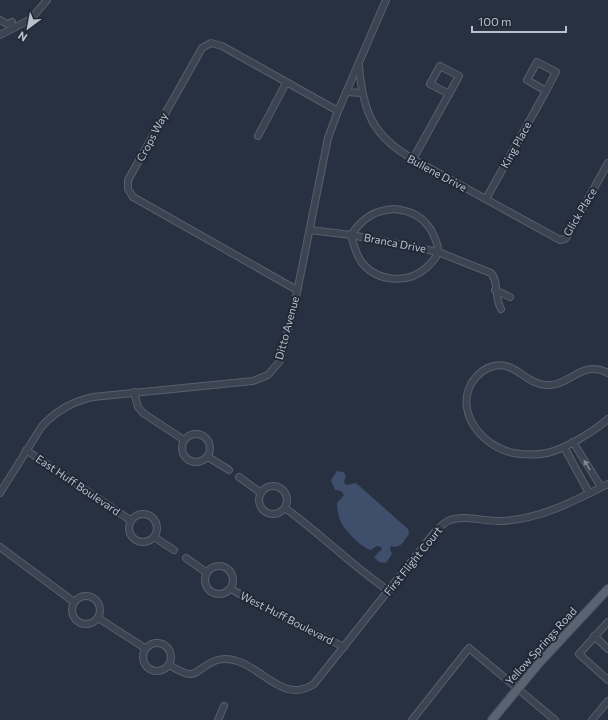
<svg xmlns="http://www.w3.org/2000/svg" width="608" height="720" font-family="Commissioner,sans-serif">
<rect width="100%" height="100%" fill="#283142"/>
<!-- water -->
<path fill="#3f4e6a" d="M 337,471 L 343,472 L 346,475 L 344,482 L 346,485 L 356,483 L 408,529 L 409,534 C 404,541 401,549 391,546 L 390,549 L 392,554 L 386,563 L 379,562 L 374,557 L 382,549 L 381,547 L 377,546 L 371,550 C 363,549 344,530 341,522 C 338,516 337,509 337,503 L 344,495 L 341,491 L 335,490 L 331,480 Z"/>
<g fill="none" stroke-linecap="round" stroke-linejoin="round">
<!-- minor casing -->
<g stroke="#575f6c" stroke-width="8">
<g id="minor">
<path d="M 0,20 L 7,24 L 12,22"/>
<path d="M 0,35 L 31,19 L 47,0"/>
<path d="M 537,62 L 556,72 L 546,91 L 527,80 Z"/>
<path d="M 359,66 C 363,111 372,136 413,159 L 560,240 L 565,239 L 568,235 L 608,163"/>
<path d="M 440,66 L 459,76 L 449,94 L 430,84 Z"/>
<path d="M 346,92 L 361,93"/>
<path d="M 258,136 L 286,83"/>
<path d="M 413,159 L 449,94"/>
<path d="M 486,199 L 546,91"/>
<path d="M 395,209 C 411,211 422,216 431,230 C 434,236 438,243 438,250 C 438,257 431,263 426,268 C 408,284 379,282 363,264 C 356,256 354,245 351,235 C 363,218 374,210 395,209 Z"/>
<path d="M 310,230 L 351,235 L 438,252 L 491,273 C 499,282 494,297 501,309"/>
<path d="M 297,290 L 133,197 L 128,189 L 128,180 L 202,48 L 211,43 L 222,46 L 338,111"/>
<path d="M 495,290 L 510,297"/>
<path d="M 608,373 C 581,359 570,387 546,385 C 526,384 515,361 494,366 C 484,368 476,376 471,384 C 455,415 485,448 514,453 C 525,455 537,455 547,453 C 566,449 594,431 608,419"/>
<path d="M 134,392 L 138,407 L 143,413 L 184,440"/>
<circle cx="196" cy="448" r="14"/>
<path d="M 573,442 L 601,487"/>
<path d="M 564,447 L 589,493"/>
<path d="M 26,450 L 130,520"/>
<path d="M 208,457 L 229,470"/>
<path d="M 239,477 L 261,493"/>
<circle cx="273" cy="500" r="14"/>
<path d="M 0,493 L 42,426 C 56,411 74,401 93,397 L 253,381 L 268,375 L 280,361 L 295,302 L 328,138 L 338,111 L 386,0"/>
<path d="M 285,508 C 321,534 352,566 389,591"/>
<circle cx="143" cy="528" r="14"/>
<path d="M 154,537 L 174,550"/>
<path d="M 0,547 L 74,602"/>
<path d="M 186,558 L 207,573"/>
<circle cx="219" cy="580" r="14"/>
<path d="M 231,589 L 257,604 L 344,647"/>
<circle cx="86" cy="610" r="14"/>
<path d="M 98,618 L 145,648"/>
<path d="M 608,622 L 579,654 L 608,680"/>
<path d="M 594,636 L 608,649"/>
<circle cx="157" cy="657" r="14"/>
<path d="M 169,665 C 175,668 182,673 189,674 C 200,676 210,652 237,661 C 264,669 284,704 314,684 L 434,533 C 438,529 442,524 448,521 C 463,514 486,522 502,521 C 541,519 574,501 608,484"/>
<path d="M 218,720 L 224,706"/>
<path d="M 412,720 L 469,648 L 555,720"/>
<path d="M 592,720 L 608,701"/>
</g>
</g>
<!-- major casing -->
<g stroke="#464d5b" stroke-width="10">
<path id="major" d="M 492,720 L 539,663 L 608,589"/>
</g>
<!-- minor -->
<use href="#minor" stroke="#3c4451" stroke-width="6"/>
<!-- major -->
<use href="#major" stroke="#5a6371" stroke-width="8"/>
</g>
<!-- one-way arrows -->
<defs><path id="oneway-solid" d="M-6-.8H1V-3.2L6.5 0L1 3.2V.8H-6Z"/></defs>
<use fill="#818894" href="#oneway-solid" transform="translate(587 465) rotate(-121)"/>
<g text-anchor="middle" stroke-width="4" stroke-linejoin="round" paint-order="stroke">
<!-- street labels -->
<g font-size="11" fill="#b9bfcb" stroke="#212937">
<text transform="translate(152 137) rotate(-62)" y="4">Crops Way</text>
<text transform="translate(516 145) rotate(-61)" y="4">King Place</text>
<text transform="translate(437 173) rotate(28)" y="4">Bullene Drive</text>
<text transform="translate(580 212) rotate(-59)" y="4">Glick Place</text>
<text transform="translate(395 243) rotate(11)" y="4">Branca Drive</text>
<text transform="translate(287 328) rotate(-75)" y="4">Ditto Avenue</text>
<text transform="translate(78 485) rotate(34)" y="4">East Huff Boulevard</text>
<text transform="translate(413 561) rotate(-51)" y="4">First Flight Court</text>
<text transform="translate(287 618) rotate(27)" y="4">West Huff Boulevard</text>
<text transform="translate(541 646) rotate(-48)" y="4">Yellow Springs Road</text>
</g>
</g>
<!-- north arrow -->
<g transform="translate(28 28) rotate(212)" stroke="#212937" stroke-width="3" paint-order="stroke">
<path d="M0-3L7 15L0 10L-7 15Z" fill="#b9bfcb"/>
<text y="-6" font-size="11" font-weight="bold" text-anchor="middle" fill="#b9bfcb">N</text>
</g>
<!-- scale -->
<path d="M472 26v6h94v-6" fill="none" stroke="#b9bfcb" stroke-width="2"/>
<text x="478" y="26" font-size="12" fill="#b9bfcb" stroke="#212937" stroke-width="3" paint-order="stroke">100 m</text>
</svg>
